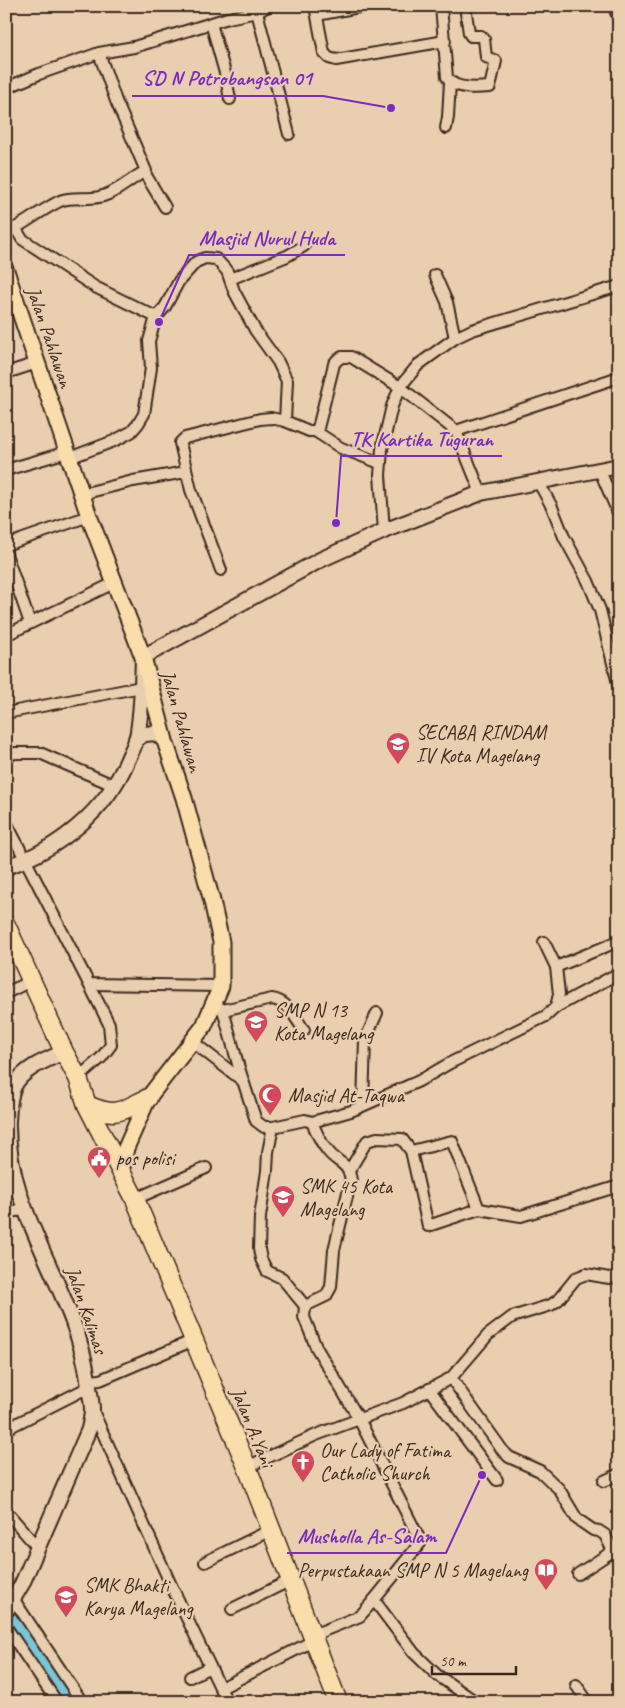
<svg xmlns="http://www.w3.org/2000/svg" width="625" height="1708" font-family="Caveat,sans-serif">
<rect width="100%" height="100%" fill="#e9ceb0"/>
<filter id="ink" filterUnits="userSpaceOnUse"><feTurbulence type="fractalNoise" baseFrequency=".02" numOctaves="2"/><feDisplacementMap in="SourceGraphic" scale="10" xChannelSelector="R" yChannelSelector="G"/><feConvolveMatrix kernelMatrix="1 2 1 2 8 2 1 2 1" color-interpolation-filters="sRGB"/></filter>
<g filter="url(#ink)">
<g fill="none" stroke-linecap="round" stroke-linejoin="round">
<!-- river -->
<path stroke="#7ac5da" stroke-width="20" d="M 6,1612 L 71,1702"/>
<!-- street casing -->
<g stroke="#3b2a1e" stroke-width="14">
<g id="street">
<path d="M 315,6 L 324,53 L 329,58 L 336,60 L 445,41"/>
<path d="M 441,6 L 447,77 C 454,90 477,88 490,87 L 496,61 L 486,57 L 484,39 L 481,36 L 471,36 L 469,33 L 465,6"/>
<path d="M 257,12 L 289,134"/>
<path d="M 317,15 L 364,6"/>
<path d="M 211,23 L 225,73 L 230,99"/>
<path d="M 6,88 L 39,74 L 99,53 L 134,47 L 228,18 L 257,12 L 268,6"/>
<path d="M 446,128 L 448,117 L 450,82"/>
<path d="M 144,172 L 165,207"/>
<path d="M 16,229 L 22,239 L 95,287 L 156,317"/>
<path d="M 6,233 C 25,224 41,210 60,201 C 72,196 86,200 99,197 C 116,194 131,178 146,171 L 116,101 L 99,53"/>
<path d="M 435,275 L 447,302 L 455,338"/>
<path d="M 230,279 L 287,256 L 304,246"/>
<path d="M 6,373 L 37,363"/>
<path d="M 315,431 L 341,448 L 380,463"/>
<path d="M 456,431 L 619,377"/>
<path d="M 69,458 L 114,441 L 131,432 L 138,424 L 144,414 L 151,368 L 149,341 L 156,317 L 165,307 L 179,281 L 196,262 L 205,258 L 216,259 L 227,271 L 234,291 L 255,330 L 278,362 L 287,381 L 285,421 L 309,431 L 315,431 L 318,428 L 334,364 L 337,360 L 342,357 L 351,357 L 400,387 L 456,431 L 481,493"/>
<path d="M 6,470 L 67,452"/>
<path d="M 600,471 L 619,515"/>
<path d="M 539,483 L 552,507 L 564,537 L 588,581 L 600,610 L 619,688"/>
<path d="M 82,494 L 133,481 L 186,472"/>
<path d="M 384,531 L 380,475 L 382,449 L 392,406 L 400,387 L 418,365 L 455,338 L 472,330 L 619,286"/>
<path d="M 6,545 L 89,516"/>
<path d="M 6,554 L 30,623"/>
<path d="M 221,570 L 191,490 L 180,443 L 185,438 L 260,419 L 271,418 L 285,421"/>
<path d="M 6,635 L 114,583"/>
<path d="M 6,713 L 141,687"/>
<path d="M 6,756 L 15,753 L 40,753 L 113,785"/>
<path d="M 6,822 L 89,984 L 221,986"/>
<path d="M 556,967 L 619,941"/>
<path d="M 6,993 L 31,981"/>
<path d="M 214,1003 L 223,1010 L 239,1068 L 256,1121 L 264,1127 L 273,1127 L 305,1120 L 312,1122 L 351,1111 L 419,1081 L 450,1063 L 546,1016 L 556,1007 L 559,994 L 556,967 L 544,942"/>
<path d="M 556,1007 L 619,973"/>
<path d="M 223,1010 L 272,999 C 288,1001 295,1018 304,1030"/>
<path d="M 193,1042 L 243,1081"/>
<path d="M 78,1078 L 101,1058 L 111,1045 L 109,1024 L 89,984"/>
<path d="M 363,1105 L 365,1040 L 377,1013"/>
<path d="M 312,1122 C 316,1131 320,1142 327,1150 C 337,1164 348,1161 351,1180 L 334,1250 L 331,1287 L 326,1296 L 305,1306 L 304,1317 L 316,1347 L 359,1419 L 421,1542 L 374,1600 L 414,1653 L 437,1675 L 476,1702"/>
<path d="M 273,1127 L 268,1152 L 267,1171 L 260,1217 L 259,1249 L 261,1259 L 267,1271 L 282,1278 L 305,1306"/>
<path d="M 349,1171 L 367,1141 L 377,1138 L 402,1139 L 411,1151 L 428,1226 L 479,1209 L 452,1141 L 411,1151"/>
<path d="M 135,1199 L 206,1168"/>
<path d="M 479,1209 L 521,1216 L 619,1186"/>
<path d="M 6,1212 L 26,1210"/>
<path d="M 451,1378 L 503,1451 L 509,1457 L 540,1471 L 559,1489 L 577,1519 L 593,1530 L 599,1531 L 605,1535 L 613,1551"/>
<path d="M 88,1381 L 100,1380 L 194,1340"/>
<path d="M 429,1389 L 497,1480"/>
<path d="M 93,1411 L 171,1585 L 227,1702"/>
<path d="M 6,1429 L 89,1387"/>
<path d="M 247,1467 L 316,1435 L 403,1403 L 451,1378 L 488,1335 L 512,1317 L 551,1305 L 558,1300 L 576,1278 L 586,1274 L 609,1278 L 619,1277"/>
<path d="M 604,1481 L 619,1474"/>
<path d="M 6,1511 L 38,1548"/>
<path d="M 205,1562 L 271,1530"/>
<path d="M 578,1574 L 613,1551 L 619,1560"/>
<path d="M 6,1591 L 14,1600 L 82,1702"/>
<path d="M 232,1609 L 291,1580"/>
<path d="M 6,1627 L 57,1702"/>
<path d="M 313,1635 L 360,1616 L 374,1600"/>
<path d="M 190,1677 L 210,1667"/>
<path d="M 576,1685 L 588,1702"/>
<path d="M 221,1688 L 315,1640"/>
</g>
</g>
<!-- secondary casing -->
<g stroke="#3b2a1e" stroke-width="18">
<g id="secondary">
<path d="M 616,6 L 619,15"/>
<path d="M 136,739 L 145,734 L 156,733 L 165,741"/>
<path d="M 6,867 C 58,850 107,810 128,759 C 131,752 135,745 137,737 C 142,711 142,684 143,657 L 320,560 L 384,531 L 481,493 L 619,466"/>
<path d="M 6,1611 L 22,1584 L 89,1429 C 90,1423 92,1417 92,1410 C 92,1401 89,1390 88,1380 C 76,1290 5,1212 8,1120 C 9,1108 9,1097 14,1086 C 24,1068 46,1060 64,1052"/>
</g>
</g>
<!-- primary casing -->
<g stroke="#3b2a1e" stroke-width="19">
<path id="primary" d="M 6,271 L 89,516 L 143,657 L 165,741 L 184,798 L 212,901 L 221,942 L 221,986 L 204,1026 L 148,1098 L 126,1148 L 121,1172"/>
</g>
<!-- highway casing -->
<g stroke="#3b2a1e" stroke-width="21">
<g id="highway">
<path d="M 6,925 L 64,1052 L 78,1078 L 87,1105 L 135,1199 L 247,1467 L 338,1702"/>
<path d="M 87,1105 C 117,1118 121,1111 148,1098"/>
</g>
</g>
<!-- street -->
<use href="#street" stroke="#e9ceb0" stroke-width="10"/>
<!-- secondary -->
<use href="#secondary" stroke="#e9ceb0" stroke-width="14"/>
<!-- primary -->
<use href="#primary" stroke="#f9deab" stroke-width="15"/>
<!-- highway -->
<use href="#highway" stroke="#f9deab" stroke-width="18"/>
</g>
</g>
<!-- icons -->
<defs>
<g id="school-pin" transform="scale(1.25)"><path d="M0 17L-7.5 6A9.5 9.5 0 1 1 7.5 6Z" fill="#d1495b" stroke="#e9ceb0"/><path d="M0-5L7-2L0 1L-7-2ZM-4 1L0 2.5L4 1V4Q0 6-4 4Z" fill="#fff"/></g>
<g id="mosque-pin" transform="scale(1.25)"><path d="M0 17L-7.5 6A9.5 9.5 0 1 1 7.5 6Z" fill="#d1495b" stroke="#e9ceb0"/><path d="M3.5-4.9A6 6 0 1 0 3.5 4.9A5 5 0 1 1 3.5-4.9Z" fill="#fff"/></g>
<g id="civic-pin" transform="scale(1.25)"><path d="M0 17L-7.5 6A9.5 9.5 0 1 1 7.5 6Z" fill="#d1495b" stroke="#e9ceb0"/><path d="M-.6-6.5H3V-4.5H.6V-3L4-1V1h2V6H-6V1h2V-1L-.6-3ZM-1.2 2.5V6h2.4V2.5Z" fill="#fff"/></g>
<g id="church-pin" transform="scale(1.25)"><path d="M0 17L-7.5 6A9.5 9.5 0 1 1 7.5 6Z" fill="#d1495b" stroke="#e9ceb0"/><path d="M-1.2-6h2.4v3.5h3.3v2.4h-3.3V6h-2.4V-.1h-3.3v-2.4h3.3Z" fill="#fff"/></g>
<g id="library-pin" transform="scale(1.25)"><path d="M0 17L-7.5 6A9.5 9.5 0 1 1 7.5 6Z" fill="#d1495b" stroke="#e9ceb0"/><path d="M-6-4Q-3-5.5-.7-3.5V5Q-3 3-6 4ZM6-4Q3-5.5 .7-3.5V5Q3 3 6 4Z" fill="#fff"/></g>
</defs>
<g fill-rule="evenodd">
<use href="#school-pin" x="398" y="744"/>
<use href="#school-pin" x="256" y="1022"/>
<use href="#mosque-pin" x="270" y="1095"/>
<use href="#civic-pin" x="99" y="1158"/>
<use href="#school-pin" x="283" y="1197"/>
<use href="#church-pin" x="303" y="1462"/>
<use href="#library-pin" x="546" y="1570"/>
<use href="#school-pin" x="66" y="1597"/>
</g>
<g text-anchor="middle" stroke-width="4.5" stroke-linejoin="round" paint-order="stroke">
<!-- street labels -->
<g font-size="20" fill="#3b2a1e" stroke="#e9ceb0">
<text transform="translate(50 337) rotate(71)" y="7">Jalan Pahlawan</text>
<text transform="translate(182 721) rotate(74)" y="7">Jalan Pahlawan</text>
<text transform="translate(87 1310) rotate(71)" y="7">Jalan Kalimas</text>
<text transform="translate(253 1427) rotate(68)" y="7">Jalan A.Yani</text>
</g>
<!-- poi labels -->
<g font-size="20" fill="#3b2a1e" stroke="#e9ceb0" text-anchor="start">
<text x="416" y="739">SECABA RINDAM<tspan x="416" dy="23">IV Kota Magelang</tspan></text>
<text x="274" y="1017">SMP N 13<tspan x="274" dy="23">Kota Magelang</tspan></text>
<text x="288" y="1102">Masjid At-Taqwa</text>
<text x="116" y="1165">pos polisi</text>
<text x="300" y="1193">SMK 45 Kota<tspan x="300" dy="23">Magelang</tspan></text>
<text x="320" y="1457">Our Lady of Fatima<tspan x="320" dy="23">Catholic Shurch</tspan></text>
<text x="528" y="1577" text-anchor="end">Perpustakaan SMP N 5 Magelang</text>
<text x="84" y="1592">SMK Bhakti<tspan x="84" dy="23">Karya Magelang</tspan></text>
</g>
</g>
<!-- callouts -->
<path fill="none" stroke="#7b2cbf" stroke-width="2" d="M391 108L323 96H132M159 322L189 255H345M336 523L341 456H502M482 1475L446 1553H287"/>
<g fill="#7b2cbf" stroke="#e9ceb0" stroke-width="2">
<circle cx="391" cy="108" r="5"/>
<circle cx="159" cy="322" r="5"/>
<circle cx="336" cy="523" r="5"/>
<circle cx="482" cy="1475" r="5"/>
</g>
<g font-size="21" text-anchor="middle" font-weight="bold" fill="#7b2cbf" stroke="#e9ceb0" stroke-width="4.5" stroke-linejoin="round" paint-order="stroke">
<text x="227" y="85">SD N Potrobangsan 01</text>
<text x="267" y="245">Masjid Nurul Huda</text>
<text x="422" y="446">TK Kartika Tuguran</text>
<text x="367" y="1543">Musholla As-Salam</text>
</g>
<!-- margin -->
<rect width="625" height="1708" fill="none" stroke="#e9ceb0" stroke-width="25"/>
<rect x="12" y="12" width="600" height="1683" fill="none" stroke="#3b2a1e" stroke-width="2" filter="url(#ink)"/>
<!-- scale -->
<path d="M432 1666v8h84v-8" fill="none" stroke="#3b2a1e" stroke-width="2.5"/>
<text x="440" y="1666" font-size="15" fill="#3b2a1e" stroke="#e9ceb0" stroke-width="4" paint-order="stroke">50 m</text>
</svg>
